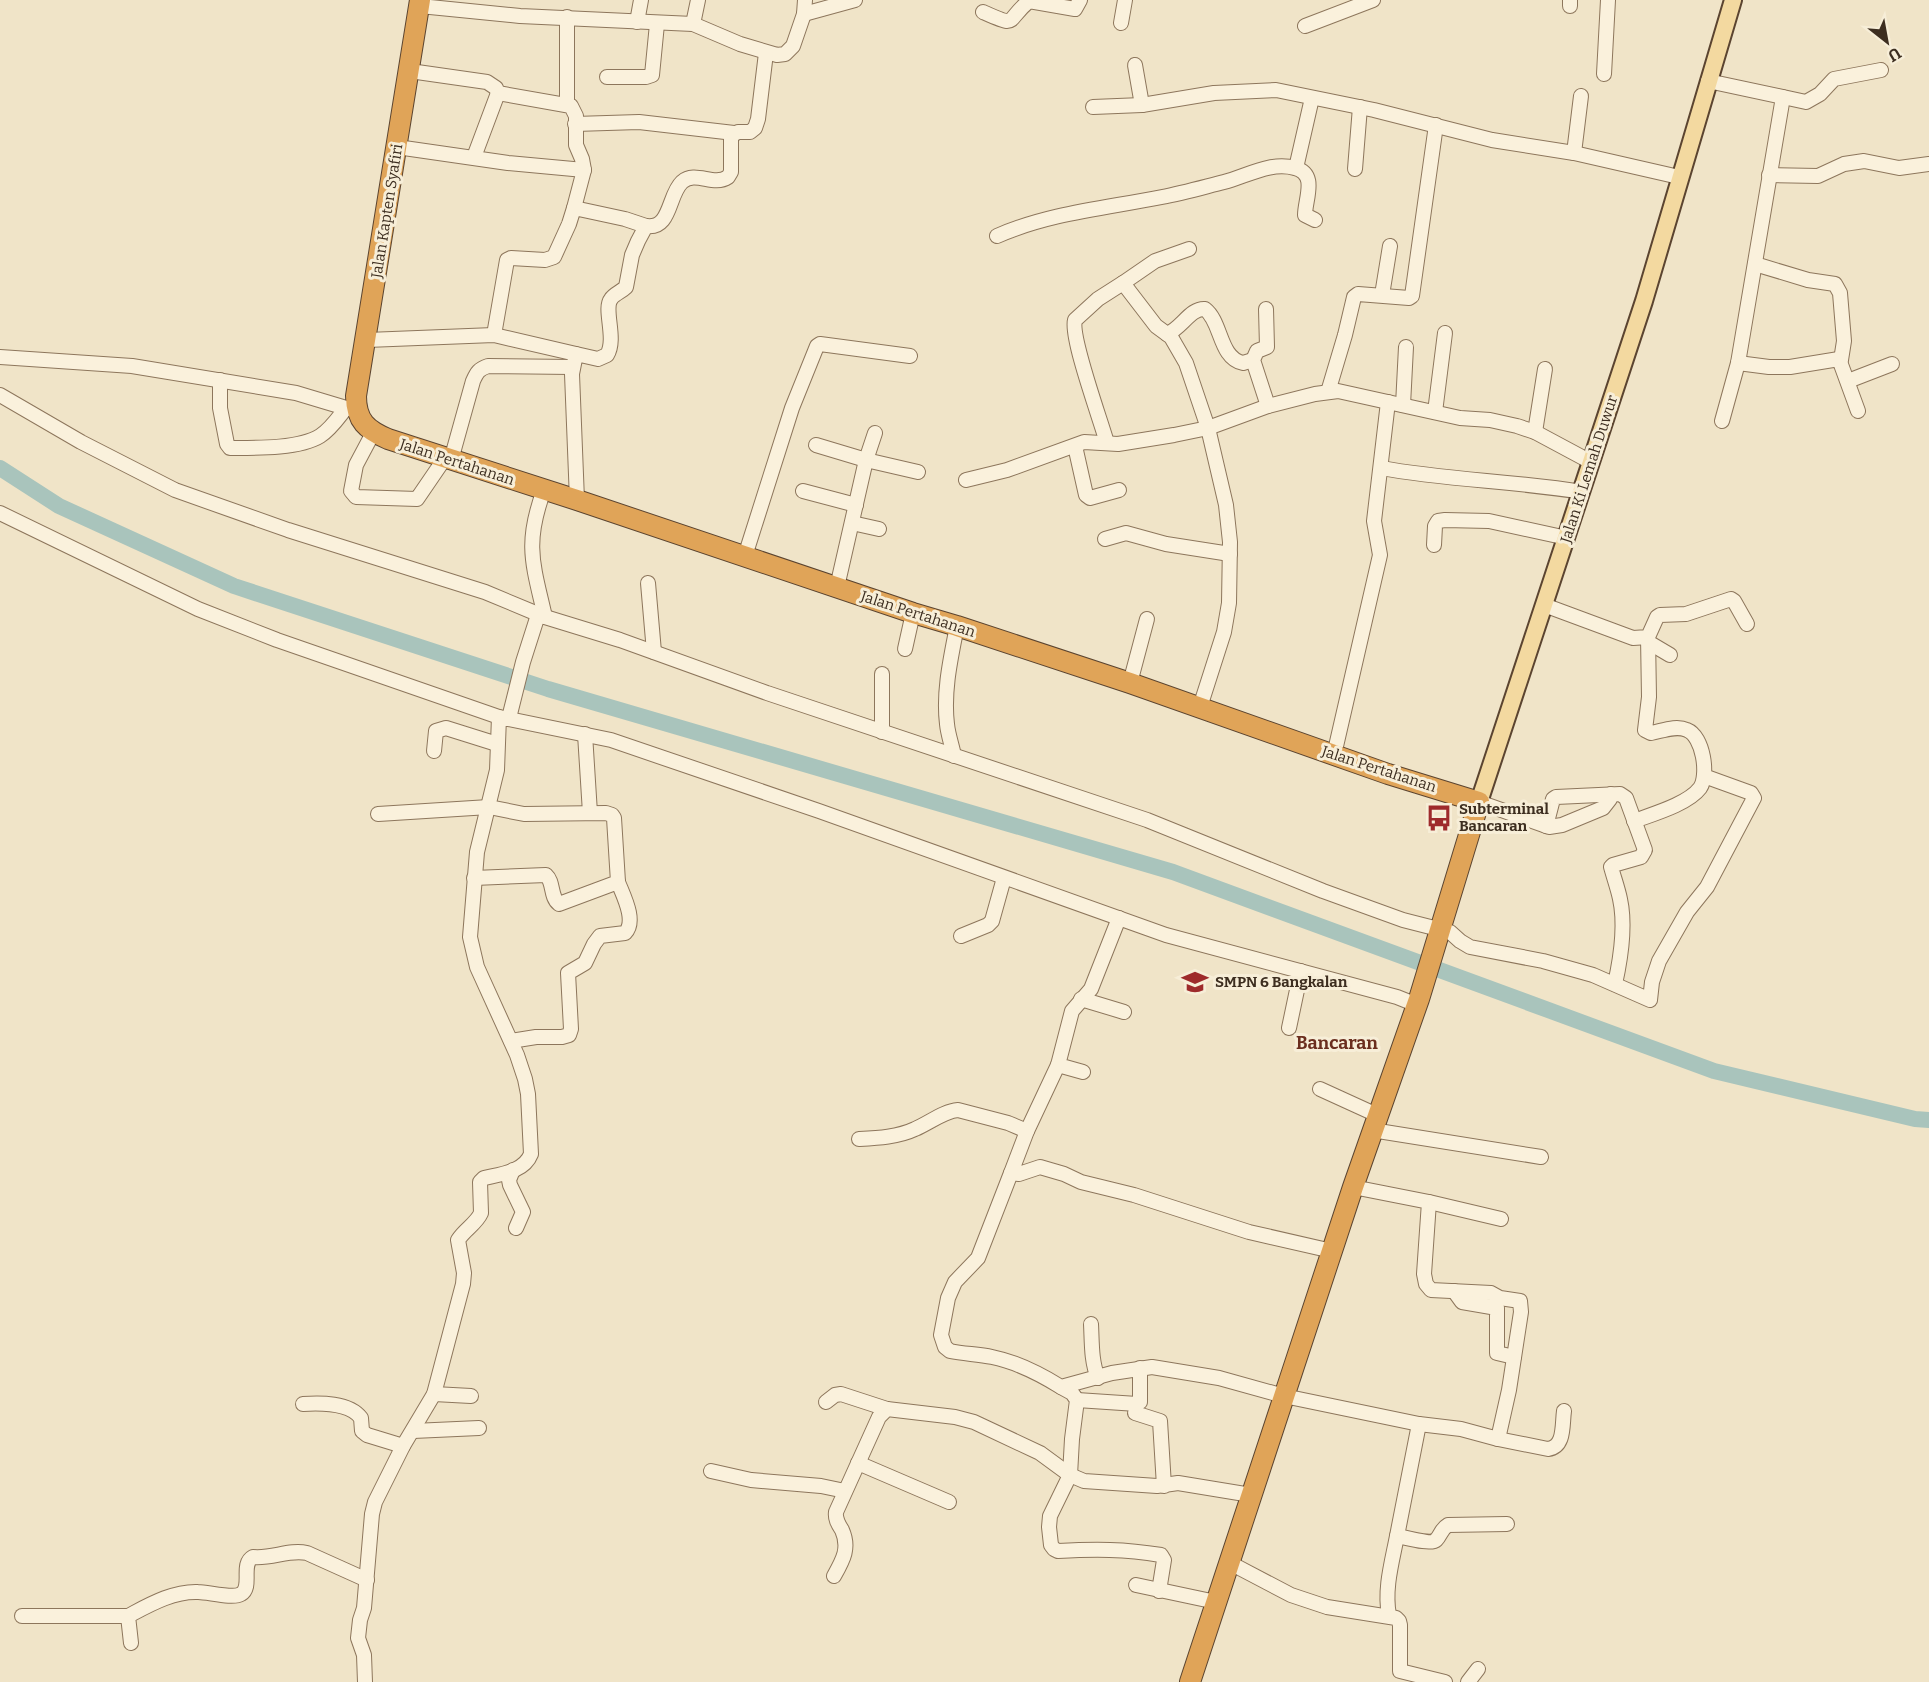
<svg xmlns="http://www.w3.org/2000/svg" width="1929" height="1682" font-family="Bitter,serif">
<rect width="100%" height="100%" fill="#f0e4c8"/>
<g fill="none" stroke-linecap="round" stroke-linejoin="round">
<!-- river -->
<path stroke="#a9c4bc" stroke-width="16" d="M 0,468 L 59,506 L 234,586 L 548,689 L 1173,872 L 1714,1071 L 1915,1119 L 1929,1120"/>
<!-- minor casing -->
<g stroke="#8d765c" stroke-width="16">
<g id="minor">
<path d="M 420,6 L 520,16 L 693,24 L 740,44 L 777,55 L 785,54 L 793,46 L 804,14 L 805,0"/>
<path d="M 1570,6 L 1570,0"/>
<path d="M 983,12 C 1019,28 1004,22 1029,1 L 1075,9 L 1080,0"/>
<path d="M 804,14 L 855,0"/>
<path d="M 637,22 L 641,0"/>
<path d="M 1121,23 L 1125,0"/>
<path d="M 693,24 L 698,0"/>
<path d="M 1305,26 L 1373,0"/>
<path d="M 1135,65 L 1142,105"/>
<path d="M 410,71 L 487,82 L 496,88 L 498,93 L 571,106 L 576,116 L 576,145 L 582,159 L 584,170 L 574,208"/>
<path d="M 1604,74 L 1608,0"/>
<path d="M 607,77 L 646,77 L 652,75 L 657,24"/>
<path d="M 1708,81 L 1783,97 L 1738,363 L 1722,421"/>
<path d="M 1783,97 L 1806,102 L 1820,94 L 1834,79 L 1881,70"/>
<path d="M 567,105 L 567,17"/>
<path d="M 1093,107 L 1142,105 L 1214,93 L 1276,90 L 1374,110 L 1492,140 L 1574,153 L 1679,177"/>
<path d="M 575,124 L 639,122 L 734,133"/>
<path d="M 397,147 L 508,163 L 584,170"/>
<path d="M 1574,153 L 1581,96"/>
<path d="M 474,157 L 498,93"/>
<path d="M 1296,168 L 1312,98"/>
<path d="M 1355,169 L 1360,107"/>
<path d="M 1769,175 L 1818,176 L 1844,164 L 1864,161 L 1899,168 L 1929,164"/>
<path d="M 997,236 C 1049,213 1107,208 1162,197 C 1183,193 1204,187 1224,182 C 1247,176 1271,161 1295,168 C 1318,174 1305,199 1305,215 L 1315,220"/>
<path d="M 1755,264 L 1808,280 L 1835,284 L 1840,293 L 1844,341 L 1841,360"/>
<path d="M 1123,283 L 1155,261 L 1189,249"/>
<path d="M 1382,295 L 1390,246"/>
<path d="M 1266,309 L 1267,347 L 1257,351 L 1253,360 L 1268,406"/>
<path d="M 1167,334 C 1182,328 1190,308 1205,309 C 1222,322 1219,358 1243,363 L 1253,360"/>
<path d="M 494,335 L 507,260 L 511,258 L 545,260 L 554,257 L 569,224 L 574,208 L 625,219 L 646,226"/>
<path d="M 367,340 L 494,335 L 576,354"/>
<path d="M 0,357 L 132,366 L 296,393 L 346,408 L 356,408"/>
<path d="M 1738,363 L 1769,367 L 1790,367 L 1839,359 L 1858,411"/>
<path d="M 220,380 L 220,408 L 227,444 L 230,448 C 255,448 299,449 320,436 C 331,429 338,418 346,408"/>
<path d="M 1848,381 L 1892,364"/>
<path d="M 1328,392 L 1345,335 L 1354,297 L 1358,294 L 1409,298 L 1412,296 L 1436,125"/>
<path d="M 0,395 L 81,442 L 175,490 L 288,530 L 485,592 L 545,617 L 620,640 L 767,693 L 1147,820 L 1323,891 L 1403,920 L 1450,932 L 1460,941 L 1470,947 L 1543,961 L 1593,975 L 1650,1000 L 1652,982 L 1659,961 L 1687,912 L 1707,887 L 1754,798 L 1751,793 L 1704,776"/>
<path d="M 1403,405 L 1406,347"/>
<path d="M 1435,412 L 1445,333"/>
<path d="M 1535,432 L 1545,369"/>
<path d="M 373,433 L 356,465 L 351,491 L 356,497 L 417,499 L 445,458"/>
<path d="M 1107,443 C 1101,421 1070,337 1075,320 L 1098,299 L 1123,283 L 1156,326 L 1171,337 L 1186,363 L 1208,428 L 1226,505 L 1230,542 L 1229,603 L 1224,632 L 1200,707"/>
<path d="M 816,445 L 866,460 L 918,472"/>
<path d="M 1075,446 L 1086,495 L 1090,498 L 1119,490"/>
<path d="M 451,460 L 473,381 C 477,372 479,369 488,366 L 572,367"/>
<path d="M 1381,468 C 1447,480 1515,481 1582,492"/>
<path d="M 966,480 L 1007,470 L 1084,442 L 1118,444 L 1174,435 L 1208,428 L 1268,406 L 1315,394 L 1338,391 L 1460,418 L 1490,420 L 1517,426 L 1535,432 L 1591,462"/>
<path d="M 544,490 C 524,544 533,564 545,617"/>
<path d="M 803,491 L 856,505"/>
<path d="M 577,500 L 572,374 L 576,354 L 598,359 L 607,355 C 617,339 603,309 611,299 C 614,294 621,292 626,287 L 632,255 L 638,241 L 646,226 C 671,230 668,195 682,182 C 696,170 713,187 728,177 L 731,172 L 731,136 L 738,132 L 750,132 L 755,128 L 758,119 L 766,53"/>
<path d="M 0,513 L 198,609 L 277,640 L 499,717"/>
<path d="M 852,523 L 879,529"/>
<path d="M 1105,539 L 1126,533 L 1166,544 L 1230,554"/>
<path d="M 1434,545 L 1435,526 L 1438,521 L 1445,520 L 1489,521 L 1567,538"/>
<path d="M 745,556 L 792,408 L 817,346 L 820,344 L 910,356"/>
<path d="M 648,583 L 654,652"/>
<path d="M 837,587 L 866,460 L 875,433"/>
<path d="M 1544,605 L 1633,638 L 1648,637 L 1657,617 L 1660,615 L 1686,614 L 1731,599 L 1734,601 L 1747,624"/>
<path d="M 1648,642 L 1670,655"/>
<path d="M 905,649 L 913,613"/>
<path d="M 882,674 L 882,732"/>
<path d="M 1130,683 L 1147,619"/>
<path d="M 509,718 L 523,662 L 538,615"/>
<path d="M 585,734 L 590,813"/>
<path d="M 434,751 L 436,731 L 446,728 L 497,744"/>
<path d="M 1334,755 L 1380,555 L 1374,521 L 1388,402"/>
<path d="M 954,756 C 952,745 948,735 947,724 C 943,691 951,657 957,626"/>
<path d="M 1479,802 L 1549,827 L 1562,825 L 1603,808 L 1610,799 L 1611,794"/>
<path d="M 378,814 L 489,807 L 524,814 L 606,813 L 612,815 L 614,818 L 618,882 L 559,904 C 550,897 554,882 546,875 L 474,878"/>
<path d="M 1634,821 C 1653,814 1688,804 1700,788 C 1709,775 1703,736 1687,730 C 1676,725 1662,731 1651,733 L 1645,730 L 1649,697 L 1648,637"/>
<path d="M 1546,826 L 1553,799 L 1556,797 L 1620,794 L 1626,798 L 1645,850 L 1641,857 L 1613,865 L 1611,867 C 1614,878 1618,889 1620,899 C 1626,926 1621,957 1615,984"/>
<path d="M 961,936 L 988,925 L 992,921 L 1004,878"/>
<path d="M 1081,999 L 1124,1012"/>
<path d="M 1289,1028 L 1301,971"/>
<path d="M 511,1041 L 536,1037 L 562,1037 L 569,1035 L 571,1029 L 568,973 L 585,963 L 594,944 L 600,936 L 625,933 C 637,921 623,895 618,882"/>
<path d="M 1058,1065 L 1027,1131 L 1011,1173 L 1019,1174 L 1040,1167 L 1064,1174 L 1081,1182 L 1134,1195 L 1249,1232 L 1332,1251"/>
<path d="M 1083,1072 L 1058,1065 L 1072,1011 L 1091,989 L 1119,918"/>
<path d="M 1320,1089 L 1377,1115"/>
<path d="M 1372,1130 L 1541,1157"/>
<path d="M 859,1139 C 878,1138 898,1137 915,1129 C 929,1123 944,1111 958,1110 L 1008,1123 L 1027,1131"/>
<path d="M 513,1170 L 509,1180 L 510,1185 L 523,1212 L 516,1228"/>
<path d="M 1011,1173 L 978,1258 L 955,1282 L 948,1298 L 941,1335 L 945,1347 L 950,1351 C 964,1354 978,1354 992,1357 C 1017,1362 1040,1374 1061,1387 L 1112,1373 L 1152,1367 L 1219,1378 L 1284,1396 L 1419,1424 L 1461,1429 L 1498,1439 L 1509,1390 L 1521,1312 L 1520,1301 L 1500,1298 L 1491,1293 L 1431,1290 L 1426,1284 L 1424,1274 L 1429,1202 L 1353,1187"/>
<path d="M 1429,1202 L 1501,1219"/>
<path d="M 1454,1291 L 1462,1302 L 1497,1308 L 1497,1353 L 1514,1357"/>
<path d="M 1091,1324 C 1092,1342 1091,1361 1098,1378"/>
<path d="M 1061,1387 L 1072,1393 L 1077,1400 L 1072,1439 L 1070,1475 L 1050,1516 L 1049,1527 L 1051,1545 L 1054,1549 L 1058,1551 C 1096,1549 1124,1549 1161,1555 L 1164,1560 L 1159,1591"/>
<path d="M 434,1394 L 471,1396"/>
<path d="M 1077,1400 L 1137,1404 L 1140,1402 L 1140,1368"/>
<path d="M 826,1402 L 835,1395 L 841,1394 L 887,1409"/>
<path d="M 303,1404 C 320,1403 349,1402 361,1418 L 362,1431 L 367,1435 L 403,1446"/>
<path d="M 1135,1413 L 1160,1421 L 1164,1486"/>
<path d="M 1419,1424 L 1397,1536 C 1404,1537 1431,1545 1436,1540 C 1441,1535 1441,1529 1448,1525 L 1507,1524"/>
<path d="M 413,1431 L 479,1428"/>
<path d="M 1498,1439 L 1548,1449 C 1565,1447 1562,1425 1564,1411"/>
<path d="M 858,1463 L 949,1502"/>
<path d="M 711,1471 L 751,1480 L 821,1486 L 845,1491"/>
<path d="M 1230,1563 L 1291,1595 L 1327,1607 L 1396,1618 L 1399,1621 L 1400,1625 L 1400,1671 L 1445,1682"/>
<path d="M 834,1576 C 843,1560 850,1548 842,1530 C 838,1524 835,1519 836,1512 L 879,1417 L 887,1409 L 955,1417 L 974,1422 L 1040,1453 L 1070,1475 L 1084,1481 L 1157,1486 L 1178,1483 L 1251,1495"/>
<path d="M 1136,1585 L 1216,1602"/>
<path d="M 1389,1615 C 1384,1589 1392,1562 1397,1536"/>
<path d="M 22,1616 L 128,1616"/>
<path d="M 131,1643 L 128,1616 C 149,1605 173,1591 198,1592 C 208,1592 233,1599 241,1594 C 253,1587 240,1564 253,1557 C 272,1559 289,1549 307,1553 L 367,1580"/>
<path d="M 365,1682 L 364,1655 L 358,1638 L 360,1620 L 364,1608 L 372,1514 L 375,1502 L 403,1446 L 434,1394 L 463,1284 L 464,1273 L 458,1240 C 465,1229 476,1224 481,1213 L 480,1182 L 484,1178 C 501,1174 524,1172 531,1154 L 528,1094 L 525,1079 L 517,1055 L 477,967 L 470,937 L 477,852 L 497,770 L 499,717 L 611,740 L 819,811 L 1166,935 L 1397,997 L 1417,1005"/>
<path d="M 1468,1682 L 1478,1669"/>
</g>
</g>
<!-- major casing -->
<g stroke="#5b4430" stroke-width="20">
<path id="major" d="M 1479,802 L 1644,301 L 1733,0"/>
</g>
<!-- highway casing -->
<g stroke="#5b4430" stroke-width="22">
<path id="highway" d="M 420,0 L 356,396 C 356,421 367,430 388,439 L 577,500 L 913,613 L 957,626 L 1130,683 L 1388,774 L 1479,802 L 1419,999 L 1353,1187 L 1190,1682"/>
</g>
<!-- minor -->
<use href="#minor" stroke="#faf1dc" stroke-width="14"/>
<!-- major -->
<use href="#major" stroke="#f3d9a0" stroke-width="16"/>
<!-- highway -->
<use href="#highway" stroke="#e0a458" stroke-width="20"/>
</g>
<!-- icons -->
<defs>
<g id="bus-bare" transform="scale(2.07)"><path d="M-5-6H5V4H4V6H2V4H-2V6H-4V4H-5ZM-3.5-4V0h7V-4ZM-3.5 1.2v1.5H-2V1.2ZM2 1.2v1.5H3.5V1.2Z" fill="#9e2a2b" stroke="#f7eed8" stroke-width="2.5" paint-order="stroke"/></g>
<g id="school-bare" transform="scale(2.07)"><path d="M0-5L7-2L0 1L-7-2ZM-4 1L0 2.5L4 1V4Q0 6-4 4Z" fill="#9e2a2b" stroke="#f7eed8" stroke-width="2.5" paint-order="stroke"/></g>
</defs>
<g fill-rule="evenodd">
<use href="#bus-bare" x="1439" y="818"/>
<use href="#school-bare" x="1195" y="982"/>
</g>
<g text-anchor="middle" stroke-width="6" stroke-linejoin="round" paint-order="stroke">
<!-- street labels -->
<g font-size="15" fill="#3d2e20" stroke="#f7eed8">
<text transform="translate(387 211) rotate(-81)" y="5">Jalan Kapten Syafiri</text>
<text transform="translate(457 462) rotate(18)" y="5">Jalan Pertahanan</text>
<text transform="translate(1589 469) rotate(-72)" y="5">Jalan Ki Lemah Duwur</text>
<text transform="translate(918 614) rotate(18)" y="5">Jalan Pertahanan</text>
<text transform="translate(1379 769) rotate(18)" y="5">Jalan Pertahanan</text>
</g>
<!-- poi labels -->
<g font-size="15" font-weight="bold" fill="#3d2e20" stroke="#f7eed8" text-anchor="start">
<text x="1459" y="814">Subterminal<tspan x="1459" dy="17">Bancaran</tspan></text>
<text x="1215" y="987">SMPN 6 Bangkalan</text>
</g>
<!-- quarter labels -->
<g font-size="18" font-weight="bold" fill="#6b2e1e" stroke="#f7eed8">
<text x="1337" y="1049">Bancaran</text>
</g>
</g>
<!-- north arrow -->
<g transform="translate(1887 42) rotate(149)" stroke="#f7eed8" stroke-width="4.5" paint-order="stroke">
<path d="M0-4.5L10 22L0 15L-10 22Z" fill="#3d2e20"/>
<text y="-9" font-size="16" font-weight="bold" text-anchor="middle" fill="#3d2e20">U</text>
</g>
</svg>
